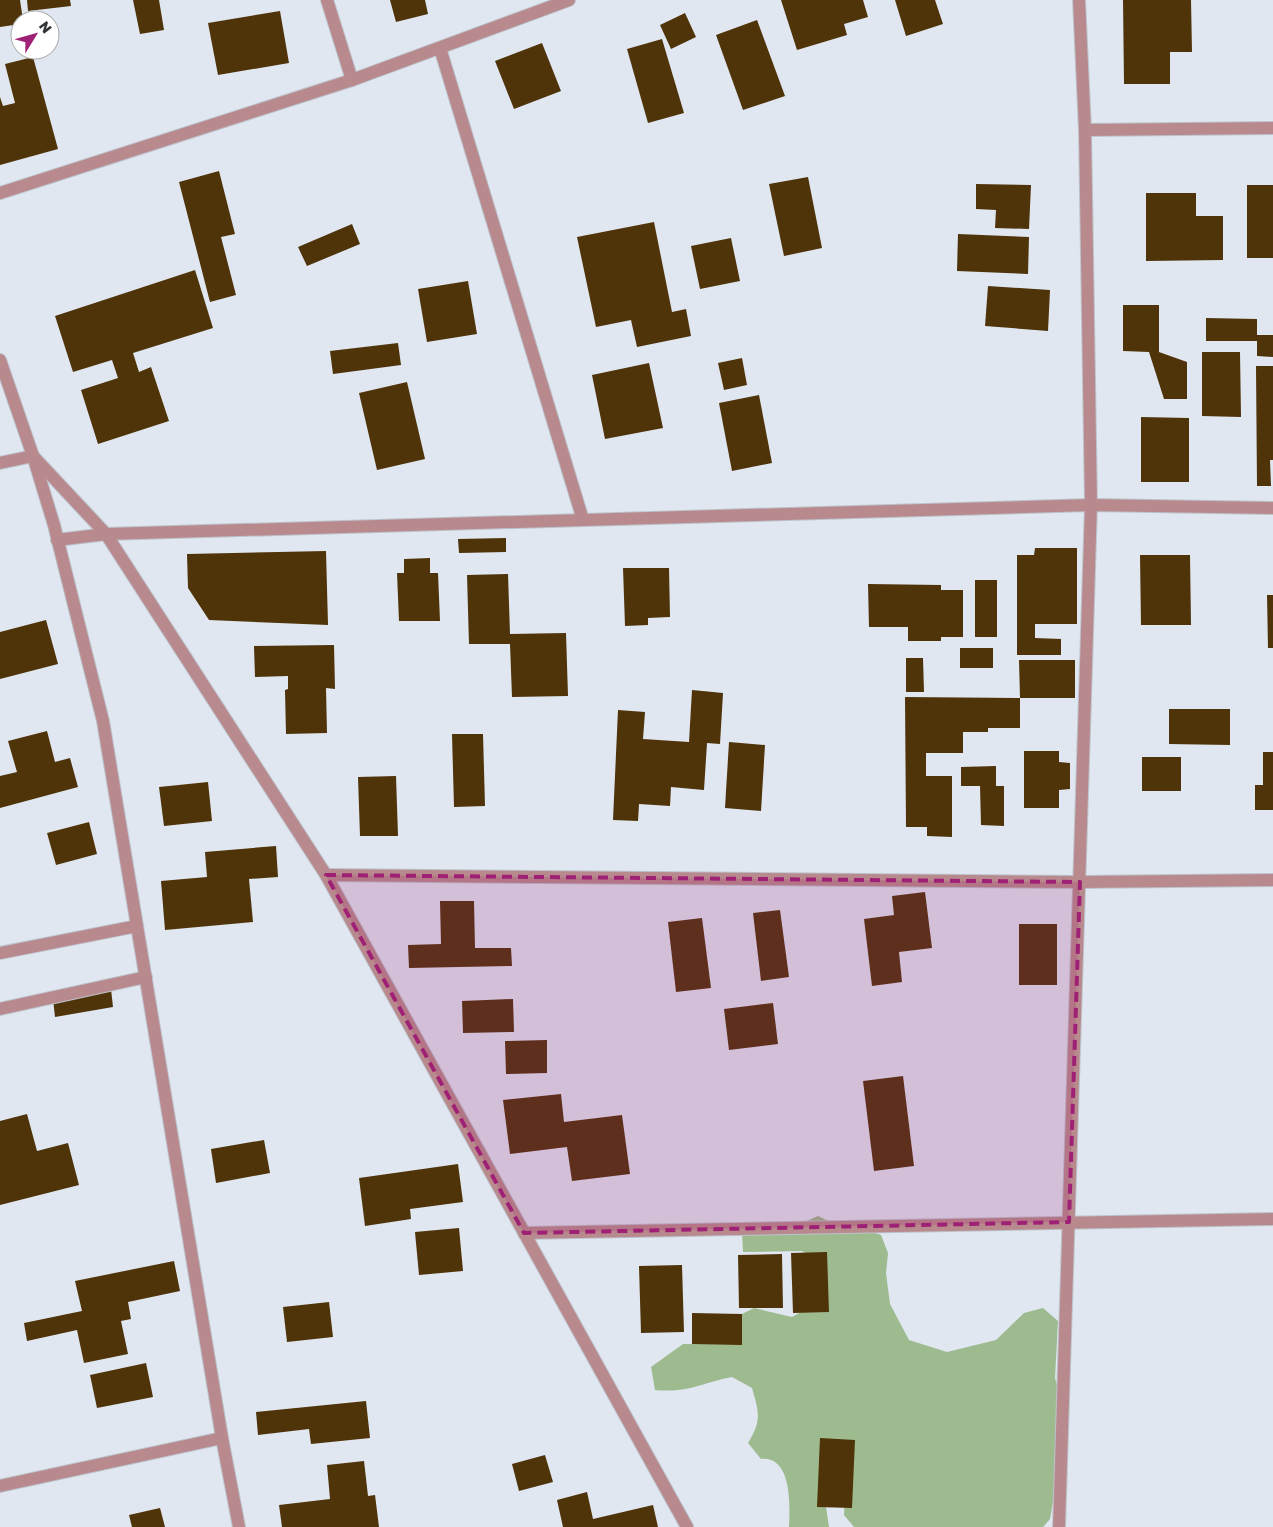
<svg xmlns="http://www.w3.org/2000/svg" width="1273" height="1527" font-family="'Golos Text',sans-serif">
<rect width="100%" height="100%" fill="#e0e7f1"/>
<!-- forest -->
<path fill="#9ebb8f" d="M 818,1216 L 842,1227 L 862,1228 L 881,1235 L 888,1253 L 886,1273 L 890,1304 L 909,1340 L 947,1352 L 996,1340 L 1024,1313 L 1043,1308 L 1058,1321 L 1055,1378 L 1061,1398 L 1064,1438 L 1050,1519 L 1043,1527 L 854,1527 L 844,1515 L 846,1457 L 823,1487 L 829,1527 L 789,1527 C 790,1505 792,1456 761,1459 L 748,1443 C 762,1420 759,1413 752,1388 L 732,1377 C 701,1383 689,1393 655,1390 L 651,1367 L 683,1344 L 718,1344 L 735,1336 L 742,1314 L 754,1308 L 792,1317 L 822,1300 L 819,1262 L 802,1251 L 743,1252 L 742,1233 L 800,1224 Z"/>
<!-- building -->
<g fill="#4f3309">
<path d="M 0,0 L 20,0 L 23,20 L 20,20 L 20,24 L 0,27 Z"/>
<path d="M 27,0 L 70,0 L 71,6 L 28,11 Z"/>
<path d="M 133,0 L 159,0 L 164,30 L 140,34 Z"/>
<path d="M 390,0 L 425,0 L 428,14 L 396,22 Z"/>
<path d="M 781,0 L 863,0 L 868,17 L 844,24 L 847,35 L 797,50 Z"/>
<path d="M 895,0 L 935,0 L 943,24 L 906,36 Z"/>
<path d="M 1123,0 L 1191,0 L 1192,52 L 1170,52 L 1170,84 L 1124,84 Z"/>
<path d="M 280,11 L 289,63 L 218,75 L 208,23 Z"/>
<path d="M 685,13 L 696,37 L 671,49 L 660,25 Z"/>
<path d="M 757,20 L 785,96 L 743,110 L 716,35 Z"/>
<path d="M 662,39 L 684,113 L 648,123 L 627,49 Z"/>
<path d="M 542,43 L 561,91 L 514,109 L 495,61 Z"/>
<path d="M 33,57 L 58,149 L 0,165 L 0,97 L 3,106 L 15,103 L 5,64 Z"/>
<path d="M 219,171 L 235,234 L 221,237 L 236,295 L 210,302 L 179,182 Z"/>
<path d="M 808,177 L 822,248 L 784,256 L 769,184 Z"/>
<path d="M 976,184 L 1031,185 L 1029,229 L 995,228 L 996,210 L 976,209 Z"/>
<rect x="1247" y="185" width="26" height="73"/>
<path d="M 1146,193 L 1196,193 L 1196,216 L 1223,216 L 1223,260 L 1146,261 Z"/>
<path d="M 654,222 L 672,312 L 686,309 L 691,336 L 637,347 L 631,320 L 596,327 L 577,237 Z"/>
<path d="M 352,224 L 360,244 L 307,266 L 298,247 Z"/>
<path d="M 958,234 L 1029,237 L 1028,274 L 957,271 Z"/>
<path d="M 731,238 L 740,281 L 700,289 L 691,246 Z"/>
<path d="M 195,270 L 213,328 L 133,353 L 139,372 L 151,367 L 169,421 L 98,444 L 81,390 L 118,378 L 112,360 L 73,372 L 55,316 Z"/>
<path d="M 468,281 L 477,334 L 427,342 L 418,289 Z"/>
<path d="M 988,286 L 1050,290 L 1048,331 L 985,326 Z"/>
<path d="M 1123,305 L 1159,305 L 1159,352 L 1187,362 L 1187,399 L 1164,399 L 1149,352 L 1123,351 Z"/>
<path d="M 1206,318 L 1257,319 L 1257,335 L 1273,335 L 1273,357 L 1257,356 L 1257,341 L 1206,341 Z"/>
<path d="M 398,343 L 401,365 L 333,374 L 330,351 Z"/>
<path d="M 1202,352 L 1240,352 L 1241,417 L 1202,416 Z"/>
<path d="M 742,358 L 747,385 L 724,390 L 718,363 Z"/>
<path d="M 649,363 L 663,428 L 605,439 L 592,375 Z"/>
<path d="M 1256,366 L 1273,366 L 1273,460 L 1270,460 L 1271,486 L 1257,486 Z"/>
<path d="M 407,382 L 425,459 L 377,470 L 359,393 Z"/>
<path d="M 759,395 L 772,463 L 732,471 L 719,403 Z"/>
<path d="M 1141,417 L 1189,418 L 1189,482 L 1141,482 Z"/>
<path d="M 506,538 L 506,552 L 459,553 L 458,539 Z"/>
<path d="M 1035,548 L 1077,548 L 1077,624 L 1035,624 L 1035,638 L 1061,639 L 1061,655 L 1017,655 L 1017,555 L 1034,555 Z"/>
<path d="M 326,551 L 328,625 L 209,620 L 188,588 L 187,554 Z"/>
<path d="M 1140,555 L 1190,555 L 1191,625 L 1141,625 Z"/>
<path d="M 430,558 L 430,573 L 438,573 L 440,621 L 399,621 L 397,573 L 404,573 L 404,559 Z"/>
<path d="M 623,568 L 669,568 L 670,617 L 648,618 L 648,625 L 625,626 Z"/>
<path d="M 508,574 L 510,634 L 566,633 L 568,696 L 512,697 L 510,644 L 469,644 L 467,575 Z"/>
<rect x="975" y="580" width="22" height="57"/>
<path d="M 868,584 L 941,585 L 941,590 L 963,590 L 963,637 L 941,637 L 941,641 L 908,641 L 908,627 L 869,627 Z"/>
<path d="M 1267,595 L 1273,595 L 1273,648 L 1268,648 Z"/>
<path d="M 46,620 L 58,664 L 0,679 L 0,632 Z"/>
<path d="M 334,645 L 335,689 L 326,688 L 327,733 L 286,734 L 285,690 L 288,689 L 288,676 L 255,677 L 254,646 Z"/>
<rect x="960" y="648" width="33" height="20"/>
<path d="M 906,658 L 923,658 L 924,692 L 906,692 Z"/>
<path d="M 1019,660 L 1075,660 L 1075,698 L 1020,698 Z"/>
<path d="M 692,690 L 723,693 L 720,744 L 707,743 L 704,790 L 671,787 L 670,806 L 639,804 L 638,821 L 613,820 L 618,710 L 645,712 L 643,739 L 689,742 Z"/>
<path d="M 905,697 L 1020,698 L 1020,728 L 988,728 L 988,732 L 963,732 L 963,753 L 926,753 L 926,776 L 952,776 L 952,837 L 927,836 L 927,827 L 906,827 Z"/>
<path d="M 1169,709 L 1230,709 L 1230,745 L 1169,744 Z"/>
<path d="M 47,731 L 55,762 L 70,758 L 78,787 L 0,808 L 0,776 L 17,772 L 8,741 Z"/>
<path d="M 452,734 L 483,734 L 485,806 L 454,807 Z"/>
<path d="M 729,742 L 765,745 L 761,811 L 725,808 Z"/>
<path d="M 1024,751 L 1059,751 L 1059,762 L 1070,763 L 1070,789 L 1059,790 L 1059,808 L 1024,808 Z"/>
<path d="M 1263,752 L 1273,752 L 1273,810 L 1255,810 L 1255,785 L 1263,785 Z"/>
<rect x="1142" y="757" width="39" height="34"/>
<path d="M 996,766 L 996,786 L 1004,786 L 1004,826 L 981,825 L 980,786 L 961,786 L 961,767 Z"/>
<path d="M 396,776 L 398,836 L 360,836 L 358,777 Z"/>
<path d="M 208,782 L 212,821 L 164,826 L 159,787 Z"/>
<path d="M 89,822 L 97,854 L 56,865 L 47,833 Z"/>
<path d="M 276,846 L 278,877 L 249,879 L 253,922 L 165,930 L 161,881 L 207,877 L 205,852 Z"/>
<path d="M 925,892 L 932,948 L 899,952 L 902,982 L 872,986 L 864,919 L 894,915 L 892,896 Z"/>
<path d="M 440,901 L 474,901 L 475,948 L 511,948 L 512,966 L 409,968 L 408,945 L 441,944 Z"/>
<path d="M 780,910 L 789,977 L 761,981 L 753,913 Z"/>
<path d="M 702,918 L 711,988 L 676,992 L 668,922 Z"/>
<rect x="1019" y="924" width="38" height="61"/>
<path d="M 111,989 L 113,1007 L 55,1017 L 53,999 Z"/>
<path d="M 513,999 L 514,1032 L 463,1033 L 462,1001 Z"/>
<path d="M 773,1003 L 778,1044 L 729,1050 L 724,1009 Z"/>
<path d="M 547,1040 L 547,1073 L 506,1074 L 505,1041 Z"/>
<path d="M 903,1076 L 914,1166 L 874,1171 L 863,1081 Z"/>
<path d="M 561,1094 L 564,1122 L 622,1115 L 630,1174 L 572,1181 L 567,1147 L 510,1154 L 503,1100 Z"/>
<path d="M 27,1114 L 37,1151 L 68,1143 L 79,1185 L 0,1205 L 0,1121 Z"/>
<path d="M 264,1140 L 270,1173 L 216,1183 L 211,1149 Z"/>
<path d="M 458,1164 L 463,1202 L 410,1209 L 411,1219 L 365,1226 L 359,1178 Z"/>
<path d="M 459,1228 L 463,1271 L 419,1275 L 415,1232 Z"/>
<path d="M 827,1252 L 829,1312 L 793,1313 L 791,1253 Z"/>
<path d="M 782,1254 L 783,1308 L 739,1308 L 738,1255 Z"/>
<path d="M 174,1261 L 180,1291 L 128,1302 L 131,1319 L 121,1321 L 128,1354 L 84,1363 L 77,1330 L 27,1341 L 24,1323 L 82,1311 L 75,1281 Z"/>
<path d="M 682,1265 L 684,1332 L 641,1333 L 639,1266 Z"/>
<path d="M 329,1302 L 333,1337 L 287,1342 L 283,1307 Z"/>
<path d="M 692,1313 L 742,1314 L 742,1345 L 692,1344 Z"/>
<path d="M 146,1363 L 153,1397 L 97,1408 L 90,1375 Z"/>
<path d="M 366,1401 L 370,1438 L 311,1444 L 309,1429 L 258,1435 L 256,1412 Z"/>
<path d="M 820,1438 L 855,1440 L 852,1508 L 817,1507 Z"/>
<path d="M 545,1455 L 553,1482 L 519,1491 L 512,1464 Z"/>
<path d="M 364,1461 L 368,1496 L 375,1495 L 379,1527 L 282,1527 L 279,1505 L 330,1499 L 327,1465 Z"/>
<path d="M 587,1492 L 593,1519 L 653,1505 L 658,1527 L 563,1527 L 557,1500 Z"/>
<path d="M 160,1508 L 165,1527 L 132,1527 L 129,1515 Z"/>
</g>
<g fill="none" stroke-linecap="round" stroke-linejoin="round">
<!-- minor casing -->
<g stroke="#bdc3cc" stroke-width="14">
<g id="minor">
<path d="M 327,0 L 352,80"/>
<path d="M 440,48 L 583,520"/>
<path d="M 1085,130 L 1273,128"/>
<path d="M 0,193 L 352,80 L 569,0"/>
<path d="M 0,360 L 33,456 L 54,525 L 103,721 L 222,1438 L 239,1527"/>
<path d="M 33,456 L 106,534 L 326,875 L 687,1527"/>
<path d="M 0,463 L 33,456"/>
<path d="M 57,540 L 106,534 L 1091,505 L 1273,508"/>
<path d="M 326,875 L 1080,882 L 1273,880"/>
<path d="M 0,953 L 137,926"/>
<path d="M 0,1009 L 146,977"/>
<path d="M 524,1233 L 1273,1219"/>
<path d="M 0,1486 L 222,1438"/>
<path d="M 1059,1527 L 1091,505 L 1085,130 L 1079,0"/>
</g>
</g>
<!-- minor -->
<use href="#minor" stroke="#b98a8d" stroke-width="12"/>
</g>
<!-- marked area -->
<path fill="#9f2175" fill-opacity="0.2" stroke="#9f2175" stroke-width="4" stroke-dasharray="10 6" stroke-linejoin="round" d="M 326,875 L 1080,882 L 1069,1222 L 524,1233 Z"/>
<!-- north arrow -->
<g transform="translate(35 35) rotate(53)"><circle r="24" fill="#ffffff" stroke="#adaeaf"/>
<path d="M0-4L9 19L0 12L-9 19Z" fill="#9f2175"/>
<text y="-8" font-size="14" font-weight="bold" text-anchor="middle" fill="#313438">N</text>
</g>
</svg>
